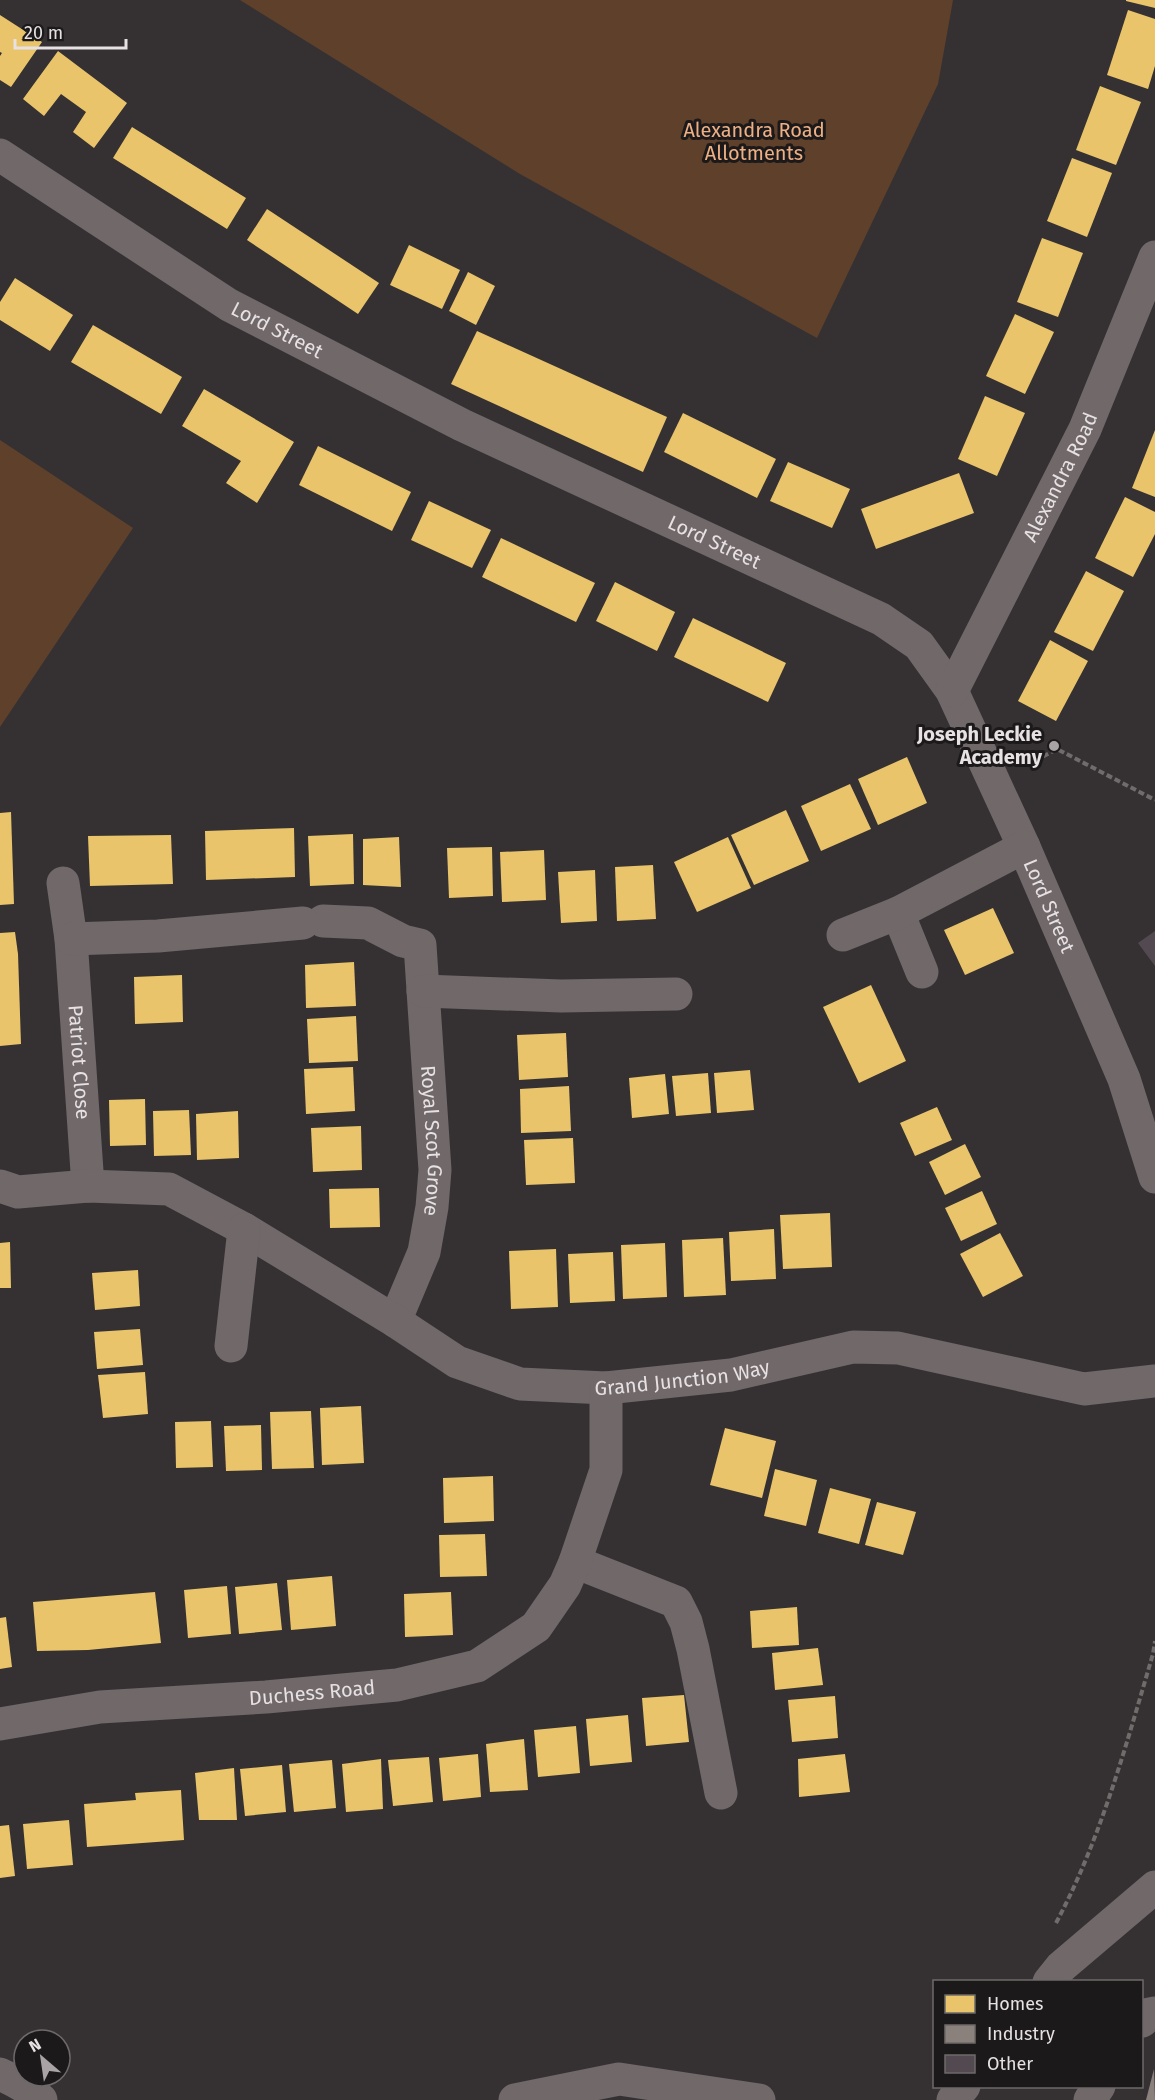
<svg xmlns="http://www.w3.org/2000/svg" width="1155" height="2100" font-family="'Fira Sans',sans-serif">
<rect width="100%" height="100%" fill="#353133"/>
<!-- green -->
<g fill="#5f412b">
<path d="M 240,0 L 953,0 L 938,84 L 817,338 L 520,174 Z"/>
<path d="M 0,440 L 133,528 L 0,727 Z"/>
</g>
<!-- homes -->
<g fill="#e9c46a">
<path d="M 1126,0 L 1155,0 L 1155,8 L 1126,1 Z"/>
<path d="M 1128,10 L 1155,19 L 1155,66 L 1148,89 L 1107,75 Z"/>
<path d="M 0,15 L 42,42 L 11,87 L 0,80 L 0,56 L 2,53 L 0,52 Z"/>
<path d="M 58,51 L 127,103 L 94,148 L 73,132 L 86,112 L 61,94 L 44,116 L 23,99 Z"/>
<path d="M 1100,86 L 1141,102 L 1116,165 L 1076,150 Z"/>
<path d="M 132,127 L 246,198 L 227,229 L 113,158 Z"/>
<path d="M 1072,158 L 1112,173 L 1087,237 L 1047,221 Z"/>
<path d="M 267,209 L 379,283 L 358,314 L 247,240 Z"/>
<path d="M 1042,238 L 1083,253 L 1058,317 L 1017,302 Z"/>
<path d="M 409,245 L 460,270 L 442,309 L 390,285 Z"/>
<path d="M 468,272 L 495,286 L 476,325 L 449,311 Z"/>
<path d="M 15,278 L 73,315 L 50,351 L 0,320 L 0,302 Z"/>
<path d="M 1015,314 L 1054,332 L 1025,394 L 986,376 Z"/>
<path d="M 93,325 L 182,377 L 161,414 L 71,362 Z"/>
<path d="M 477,331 L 667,417 L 643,472 L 451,384 Z"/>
<path d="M 204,389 L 294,442 L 257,503 L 226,483 L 241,461 L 182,426 Z"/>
<path d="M 985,396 L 1025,413 L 997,476 L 958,459 Z"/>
<path d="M 683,413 L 776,459 L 757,498 L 664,452 Z"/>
<path d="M 1155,430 L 1155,497 L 1132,488 Z"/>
<path d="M 318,446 L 411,492 L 392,531 L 299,485 Z"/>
<path d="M 788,462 L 850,489 L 832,528 L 770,501 Z"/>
<path d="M 959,473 L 974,513 L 876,549 L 861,509 Z"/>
<path d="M 1125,497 L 1155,512 L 1155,534 L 1133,577 L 1095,558 Z"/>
<path d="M 429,501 L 491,530 L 472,568 L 411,540 Z"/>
<path d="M 501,538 L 595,583 L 576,622 L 482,577 Z"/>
<path d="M 1086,571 L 1124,591 L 1093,651 L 1054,632 Z"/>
<path d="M 615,582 L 675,612 L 657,651 L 596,621 Z"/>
<path d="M 693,618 L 786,663 L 768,702 L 674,657 Z"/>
<path d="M 1050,640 L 1088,661 L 1056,721 L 1018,701 Z"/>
<path d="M 907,757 L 927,803 L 878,825 L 858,779 Z"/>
<path d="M 850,784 L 871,829 L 821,851 L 801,806 Z"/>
<path d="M 786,810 L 809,861 L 754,885 L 731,835 Z"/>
<path d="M 11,812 L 14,904 L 0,905 L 0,813 Z"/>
<path d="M 294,828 L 295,877 L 206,880 L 205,831 Z"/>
<path d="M 353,834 L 354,884 L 310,886 L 308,836 Z"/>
<path d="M 171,835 L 173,884 L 90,886 L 88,836 Z"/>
<path d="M 399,837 L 401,887 L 363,885 L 363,839 Z"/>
<path d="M 728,837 L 751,888 L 697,912 L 674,862 Z"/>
<path d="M 492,847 L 493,896 L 449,898 L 447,848 Z"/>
<path d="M 544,850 L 546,900 L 502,902 L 500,852 Z"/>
<path d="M 653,865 L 656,919 L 617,921 L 615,867 Z"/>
<path d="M 595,870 L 597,921 L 561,923 L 558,872 Z"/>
<path d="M 993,908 L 1014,953 L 965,975 L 944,930 Z"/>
<path d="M 15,932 L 18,954 L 21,1044 L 0,1046 L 0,933 Z"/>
<path d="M 354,962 L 356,1006 L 306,1008 L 305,965 Z"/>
<path d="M 182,975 L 183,1022 L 135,1024 L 134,977 Z"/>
<path d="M 871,985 L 906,1061 L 859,1083 L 823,1007 Z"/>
<path d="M 356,1016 L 358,1061 L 309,1063 L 307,1019 Z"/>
<path d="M 566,1033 L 568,1077 L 519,1080 L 517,1035 Z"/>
<path d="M 353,1067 L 355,1111 L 306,1114 L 304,1069 Z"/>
<path d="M 750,1070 L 754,1110 L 717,1113 L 714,1073 Z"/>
<path d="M 708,1073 L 711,1113 L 676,1116 L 672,1076 Z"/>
<path d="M 665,1074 L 669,1114 L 632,1118 L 629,1078 Z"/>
<path d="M 569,1086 L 571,1131 L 521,1133 L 520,1089 Z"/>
<path d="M 145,1099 L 146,1145 L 110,1146 L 109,1100 Z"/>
<path d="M 937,1107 L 952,1140 L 915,1156 L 900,1123 Z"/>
<path d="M 189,1110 L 191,1155 L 154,1156 L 153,1111 Z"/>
<path d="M 238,1111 L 239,1158 L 197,1160 L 196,1114 Z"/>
<path d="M 361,1126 L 362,1170 L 313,1172 L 311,1128 Z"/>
<path d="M 573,1138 L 575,1183 L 526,1185 L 524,1140 Z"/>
<path d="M 965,1144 L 981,1177 L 945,1195 L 929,1162 Z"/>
<path d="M 379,1188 L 380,1227 L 330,1228 L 329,1189 Z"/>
<path d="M 982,1191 L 997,1224 L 961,1241 L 945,1208 Z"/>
<path d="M 830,1213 L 832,1267 L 783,1269 L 780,1215 Z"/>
<path d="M 774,1229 L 776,1279 L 731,1281 L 729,1232 Z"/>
<path d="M 1000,1233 L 1023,1276 L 983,1297 L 960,1254 Z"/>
<path d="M 723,1238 L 726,1295 L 684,1297 L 682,1240 Z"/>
<path d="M 10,1242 L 11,1288 L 0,1288 L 0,1243 Z"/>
<path d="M 665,1243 L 667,1297 L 623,1299 L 621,1245 Z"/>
<path d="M 556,1249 L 558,1307 L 511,1309 L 509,1251 Z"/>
<path d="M 613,1252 L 615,1301 L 570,1303 L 568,1254 Z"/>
<path d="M 138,1270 L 140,1306 L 95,1310 L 92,1273 Z"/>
<path d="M 140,1329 L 143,1365 L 97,1369 L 94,1332 Z"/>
<path d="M 145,1372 L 148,1414 L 103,1418 L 98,1375 Z"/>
<path d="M 361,1406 L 364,1463 L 322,1465 L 320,1408 Z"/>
<path d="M 311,1411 L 314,1468 L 272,1469 L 270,1412 Z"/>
<path d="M 211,1421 L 213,1467 L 176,1468 L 175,1422 Z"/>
<path d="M 261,1425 L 262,1470 L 226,1471 L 224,1426 Z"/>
<path d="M 725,1428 L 776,1441 L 762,1498 L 710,1485 Z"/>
<path d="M 775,1469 L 817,1480 L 806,1526 L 764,1516 Z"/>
<path d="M 493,1476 L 494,1521 L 444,1523 L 443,1478 Z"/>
<path d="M 830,1488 L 871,1499 L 859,1544 L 818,1533 Z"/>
<path d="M 877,1502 L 916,1512 L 903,1555 L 865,1545 Z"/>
<path d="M 485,1534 L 487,1576 L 440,1577 L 439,1535 Z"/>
<path d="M 332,1576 L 336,1626 L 291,1630 L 287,1580 Z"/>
<path d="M 277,1583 L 282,1630 L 239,1634 L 235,1587 Z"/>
<path d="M 227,1586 L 231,1634 L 188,1638 L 184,1590 Z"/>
<path d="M 155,1592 L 161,1643 L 88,1650 L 37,1651 L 33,1602 Z"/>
<path d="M 451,1592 L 453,1635 L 405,1637 L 404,1594 Z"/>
<path d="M 797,1607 L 799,1645 L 752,1648 L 750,1611 Z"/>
<path d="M 6,1617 L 12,1667 L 0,1669 L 0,1618 Z"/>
<path d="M 818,1648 L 823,1685 L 775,1690 L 772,1653 Z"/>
<path d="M 684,1695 L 689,1742 L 646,1746 L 642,1698 Z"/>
<path d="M 835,1696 L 838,1738 L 792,1742 L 788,1700 Z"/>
<path d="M 628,1715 L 632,1762 L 590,1766 L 586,1719 Z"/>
<path d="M 576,1726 L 580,1773 L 538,1777 L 534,1730 Z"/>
<path d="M 524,1739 L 528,1790 L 490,1792 L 486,1744 Z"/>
<path d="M 478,1754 L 481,1797 L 443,1801 L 439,1758 Z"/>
<path d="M 845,1754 L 850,1792 L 799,1797 L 798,1759 Z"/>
<path d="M 429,1757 L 433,1802 L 393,1806 L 388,1760 Z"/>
<path d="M 381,1759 L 383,1809 L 346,1812 L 342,1764 Z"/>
<path d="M 332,1760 L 336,1808 L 294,1812 L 289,1764 Z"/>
<path d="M 282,1765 L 286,1812 L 245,1816 L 240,1769 Z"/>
<path d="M 234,1768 L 237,1820 L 199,1820 L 195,1773 Z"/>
<path d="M 181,1790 L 184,1840 L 87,1847 L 84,1804 L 136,1800 L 135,1793 Z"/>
<path d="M 69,1820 L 73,1865 L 27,1869 L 23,1824 Z"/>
<path d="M 9,1825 L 15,1876 L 0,1878 L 0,1826 Z"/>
</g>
<!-- industry -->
<path fill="#8a817c" d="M 1154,2069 L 1155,2100 L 1146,2100 Z"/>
<!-- building -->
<path fill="#524a50" d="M 1155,931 L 1155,966 L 1138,943 Z"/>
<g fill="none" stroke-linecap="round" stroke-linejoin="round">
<!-- path -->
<g stroke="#706c6c" stroke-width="4" stroke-dasharray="6 3" stroke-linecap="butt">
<path d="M 1027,765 L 1057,749 L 1155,800"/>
<path d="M 1056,1923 C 1101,1839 1126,1745 1153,1654 L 1155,1641"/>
</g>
<!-- minor -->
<g stroke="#706869" stroke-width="33">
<path id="s1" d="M 0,155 L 229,305 L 462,425 L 881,619 L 919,645 L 952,691 L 1024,847 L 1124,1079 L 1155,1177"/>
<path id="s2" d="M 952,691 L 1085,429 L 1155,257"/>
<path id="s3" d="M 63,883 L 71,939 L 88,1186"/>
<path d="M 898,913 L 922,972"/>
<path id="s4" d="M 323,921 L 368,923 L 403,941 L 420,945 L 435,1170 L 432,1207 L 424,1252 L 395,1321"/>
<path d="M 843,935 L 898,913 L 1024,847"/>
<path d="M 71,939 L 158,936 L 303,923"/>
<path d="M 423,991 L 561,996 L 676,994"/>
<path id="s5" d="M 0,1186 L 18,1192 L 88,1186 L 169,1189 L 244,1229 L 395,1321 L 457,1362 L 520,1384 L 606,1388 L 731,1375 L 853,1347 L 898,1348 L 1084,1389 L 1155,1381"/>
<path d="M 231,1346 L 244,1229"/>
<path d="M 575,1562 L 676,1602 L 686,1622 L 693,1649 L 721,1793"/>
<path id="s6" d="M 0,1724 L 100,1707 L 266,1697 L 397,1685 L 477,1666 L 536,1627 L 565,1585 L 575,1562 L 606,1470 L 606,1388"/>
<path d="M 1049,1982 L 1061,1967 L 1155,1887"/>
<path d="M 1142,2021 L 1145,2015 L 1155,2013"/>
<path d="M 0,2074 C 16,2081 29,2088 41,2100"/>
<path d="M 515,2100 L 619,2079 L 759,2100"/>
<path d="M 953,2100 L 964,2086"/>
<path d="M 1090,2100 L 1099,2086"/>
</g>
</g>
<!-- markers -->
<circle fill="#a9a3a5" stroke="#1c191a" stroke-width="2" cx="1054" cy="746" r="6"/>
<g text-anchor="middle" stroke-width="6" stroke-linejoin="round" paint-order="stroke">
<!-- park labels -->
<g font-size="20" fill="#edb085" stroke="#1c191a">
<text x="754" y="137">Alexandra Road<tspan x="754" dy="23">Allotments</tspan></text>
</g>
<!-- street labels -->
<g font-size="20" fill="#e7e1e3" stroke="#1c191a">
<text dy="7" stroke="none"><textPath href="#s1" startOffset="328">Lord Street</textPath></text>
<text dy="7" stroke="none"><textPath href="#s2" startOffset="240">Alexandra Road</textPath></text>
<text dy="7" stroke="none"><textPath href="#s1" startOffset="814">Lord Street</textPath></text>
<text dy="7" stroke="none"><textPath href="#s1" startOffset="1336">Lord Street</textPath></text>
<text dy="7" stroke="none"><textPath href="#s3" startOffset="180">Patriot Close</textPath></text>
<text dy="7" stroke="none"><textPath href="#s4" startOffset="298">Royal Scot Grove</textPath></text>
<text dy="7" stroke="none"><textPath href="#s5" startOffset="736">Grand Junction Way</textPath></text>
<text dy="7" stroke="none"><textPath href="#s6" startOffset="314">Duchess Road</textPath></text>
</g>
<!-- poi labels -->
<g font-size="20" font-weight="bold" fill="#e7e1e3" stroke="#1c191a" text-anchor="end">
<text x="1042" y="741">Joseph Leckie<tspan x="1042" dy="23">Academy</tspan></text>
</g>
</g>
<!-- legend -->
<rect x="933" y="1980" width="210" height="108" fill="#1c191a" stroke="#6d696a" stroke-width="1.5"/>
<rect x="945" y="1995" width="30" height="18" fill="#e9c46a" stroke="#6d696a" stroke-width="1.5"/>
<text x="987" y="2010" font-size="18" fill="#e7e1e3">Homes</text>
<rect x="945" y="2025" width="30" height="18" fill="#8a817c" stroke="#6d696a" stroke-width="1.5"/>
<text x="987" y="2040" font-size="18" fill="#e7e1e3">Industry</text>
<rect x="945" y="2055" width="30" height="18" fill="#524a50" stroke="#6d696a" stroke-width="1.5"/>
<text x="987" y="2070" font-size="18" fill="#e7e1e3">Other</text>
<!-- north arrow -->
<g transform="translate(42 2058) rotate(331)"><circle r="28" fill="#1c191a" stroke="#6d696a" stroke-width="1.5"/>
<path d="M0-4.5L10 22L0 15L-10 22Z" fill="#a9a3a5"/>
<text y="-9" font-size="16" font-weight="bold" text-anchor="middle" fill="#e7e1e3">N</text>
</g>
<!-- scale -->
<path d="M15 39v9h111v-9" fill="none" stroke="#e7e1e3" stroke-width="3"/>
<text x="24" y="39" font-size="18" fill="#e7e1e3" stroke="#1c191a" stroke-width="4.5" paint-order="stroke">20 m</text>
</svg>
